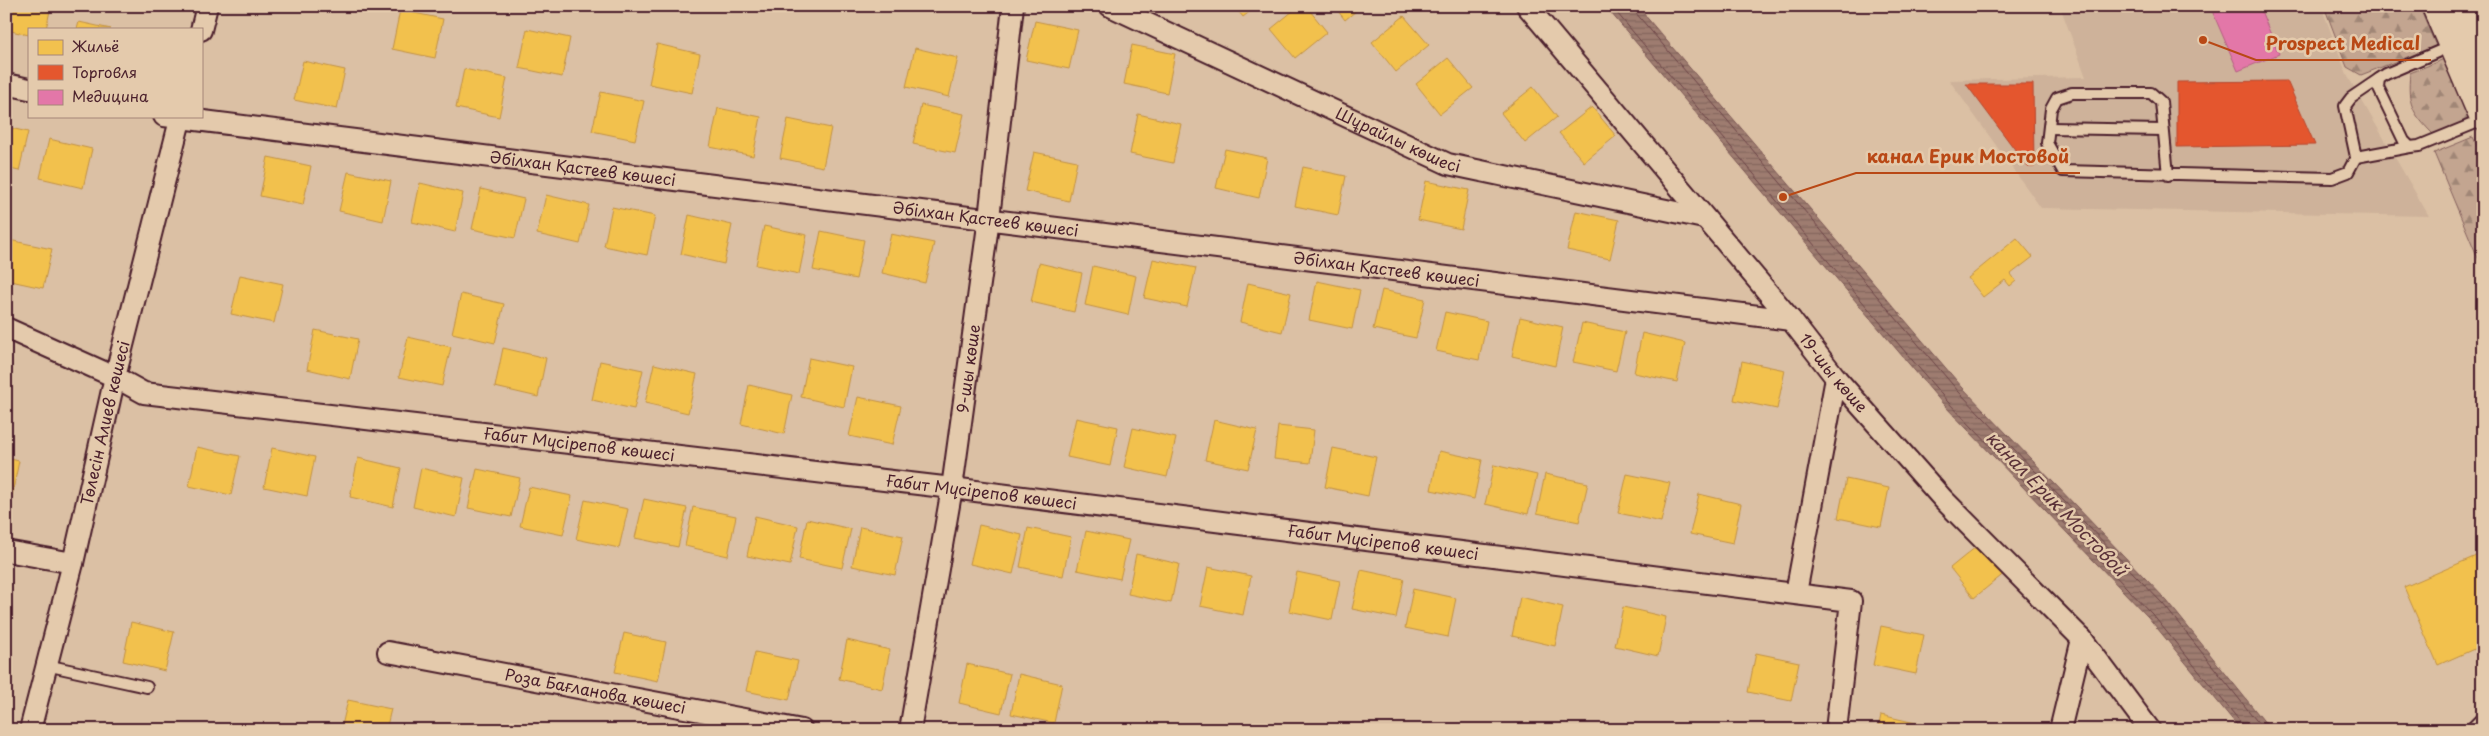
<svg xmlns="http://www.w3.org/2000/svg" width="2489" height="736" font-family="'Playpen Sans',sans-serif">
<defs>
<pattern id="forest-firs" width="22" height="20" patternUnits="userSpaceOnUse" patternTransform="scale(1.25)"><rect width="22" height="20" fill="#c3a590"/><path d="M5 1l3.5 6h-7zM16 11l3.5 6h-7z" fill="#a08676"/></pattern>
<pattern id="water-rules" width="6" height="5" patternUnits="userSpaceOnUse" patternTransform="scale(1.25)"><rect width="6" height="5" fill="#9e7c70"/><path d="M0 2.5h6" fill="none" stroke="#83655c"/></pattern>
</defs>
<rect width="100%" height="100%" fill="#dbc0a4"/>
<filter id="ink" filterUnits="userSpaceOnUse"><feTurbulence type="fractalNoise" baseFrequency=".02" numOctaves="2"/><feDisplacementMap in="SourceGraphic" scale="10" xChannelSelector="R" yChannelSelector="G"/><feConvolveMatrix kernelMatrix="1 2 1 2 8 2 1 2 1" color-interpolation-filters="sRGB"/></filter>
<g filter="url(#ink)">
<!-- built -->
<path fill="#ceb29a" d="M 2060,6 L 2321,6 L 2347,75 L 2429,216 L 2041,208 L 1949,80 L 2086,77 Z"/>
<!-- forest -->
<g fill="url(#forest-firs)" stroke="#86625e">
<path d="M 2324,6 L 2419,6 L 2436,46 L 2361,75 L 2347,67 Z"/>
<path d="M 2444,59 L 2470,120 L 2434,135 C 2412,113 2407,104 2410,73 Z"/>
<path d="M 2473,137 L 2483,159 L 2483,270 L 2434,153 Z"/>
</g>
<!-- water -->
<path fill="url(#water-rules)" stroke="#7c5754" d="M 1605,6 L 1637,6 L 1962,387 L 2167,601 L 2271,730 L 2241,730 L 2148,617 L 1943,404 Z"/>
<!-- homes -->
<g fill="#f2c14e" stroke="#c09044">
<path d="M 6,6 L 51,6 L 46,29 L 29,29 L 29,35 L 6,30 Z"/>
<path d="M 1234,6 L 1257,6 L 1243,17 Z"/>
<path d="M 1299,6 L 1306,6 L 1327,32 L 1295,58 L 1271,29 Z"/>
<path d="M 1334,6 L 1362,6 L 1345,20 Z"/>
<path d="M 400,10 L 443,19 L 435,58 L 392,49 Z"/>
<path d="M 1404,16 L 1429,45 L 1396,72 L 1372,42 Z"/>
<path d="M 1035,21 L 1078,30 L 1069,69 L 1026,60 Z"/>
<path d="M 79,22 L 111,29 L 77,29 Z"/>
<path d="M 527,29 L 570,38 L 562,77 L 519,68 Z"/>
<path d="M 657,44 L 700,54 L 692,93 L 649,84 Z"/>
<path d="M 1132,45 L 1175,54 L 1167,93 L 1124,84 Z"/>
<path d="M 915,48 L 958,58 L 949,97 L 906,87 Z"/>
<path d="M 1448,58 L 1473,88 L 1440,114 L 1416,84 Z"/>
<path d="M 303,61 L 345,70 L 337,109 L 294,100 Z"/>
<path d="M 464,69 L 507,78 L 499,117 L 456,108 Z"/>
<path d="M 1533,87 L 1557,117 L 1525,143 L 1501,113 Z"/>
<path d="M 601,92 L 644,101 L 635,140 L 592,131 Z"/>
<path d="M 921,105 L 964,114 L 955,153 L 913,144 Z"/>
<path d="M 1592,107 L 1616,136 L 1584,162 L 1559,133 Z"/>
<path d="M 718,108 L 761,117 L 753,156 L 710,147 Z"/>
<path d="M 1138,114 L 1181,124 L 1173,163 L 1130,154 Z"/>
<path d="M 788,119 L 831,128 L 823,167 L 780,158 Z"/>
<path d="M 6,127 L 28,132 L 19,171 L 6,168 Z"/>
<path d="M 49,139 L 92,149 L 83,188 L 40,178 Z"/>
<path d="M 1225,149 L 1267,158 L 1259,198 L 1216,188 Z"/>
<path d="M 1034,152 L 1077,161 L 1069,201 L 1025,191 Z"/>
<path d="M 268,157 L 311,166 L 303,205 L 260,196 Z"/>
<path d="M 1303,167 L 1346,176 L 1338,215 L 1295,206 Z"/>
<path d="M 348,172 L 391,181 L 383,221 L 339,211 Z"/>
<path d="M 1426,181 L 1469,190 L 1461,229 L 1418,220 Z"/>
<path d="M 420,183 L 463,193 L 455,232 L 412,222 Z"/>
<path d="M 481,189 L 524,199 L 515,238 L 472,229 Z"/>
<path d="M 546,195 L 589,205 L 580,244 L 537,234 Z"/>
<path d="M 612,207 L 655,216 L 647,255 L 604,246 Z"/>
<path d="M 1576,211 L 1619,220 L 1610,259 L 1567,250 Z"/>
<path d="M 689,215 L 732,225 L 724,264 L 681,254 Z"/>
<path d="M 764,226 L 807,235 L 799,274 L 756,265 Z"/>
<path d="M 821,231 L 864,240 L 856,279 L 813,270 Z"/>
<path d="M 891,234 L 934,243 L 925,283 L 882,273 Z"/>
<path d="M 2017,238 L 2033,257 L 2011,274 L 2016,281 L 2010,286 L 2005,280 L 1983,297 L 1968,278 Z"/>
<path d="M 9,240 L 52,249 L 43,288 L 6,280 L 6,251 Z"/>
<path d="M 1153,259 L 1196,268 L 1187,307 L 1144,298 Z"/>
<path d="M 1039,263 L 1082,273 L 1074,312 L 1031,302 Z"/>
<path d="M 1093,266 L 1136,276 L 1128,315 L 1085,305 Z"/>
<path d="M 240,275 L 283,284 L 274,323 L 231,314 Z"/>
<path d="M 1317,281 L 1360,290 L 1352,329 L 1309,320 Z"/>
<path d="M 1248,283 L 1291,293 L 1282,332 L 1240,322 Z"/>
<path d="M 1382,290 L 1425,299 L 1416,338 L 1373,329 Z"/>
<path d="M 461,294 L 504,304 L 495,343 L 452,333 Z"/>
<path d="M 1445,312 L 1487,321 L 1479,360 L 1436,351 Z"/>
<path d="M 1520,317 L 1563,327 L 1555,366 L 1512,356 Z"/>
<path d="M 1582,323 L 1625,332 L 1616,371 L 1573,362 Z"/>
<path d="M 315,330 L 358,339 L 350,379 L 307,369 Z"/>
<path d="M 1642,333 L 1685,343 L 1677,382 L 1634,373 Z"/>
<path d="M 408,337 L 451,347 L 442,386 L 399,377 Z"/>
<path d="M 503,348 L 546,358 L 538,397 L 495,387 Z"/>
<path d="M 809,358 L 852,367 L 844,407 L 801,397 Z"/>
<path d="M 600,361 L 643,370 L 634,409 L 592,400 Z"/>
<path d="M 1742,361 L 1785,370 L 1777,409 L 1734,400 Z"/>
<path d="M 654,364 L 697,374 L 688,413 L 645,403 Z"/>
<path d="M 749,385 L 792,395 L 784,434 L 741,424 Z"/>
<path d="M 858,397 L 901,406 L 892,445 L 849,436 Z"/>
<path d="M 1076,418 L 1118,427 L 1110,466 L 1067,457 Z"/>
<path d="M 1214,420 L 1257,430 L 1248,469 L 1205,460 Z"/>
<path d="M 1278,426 L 1314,430 L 1310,463 L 1274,459 Z"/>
<path d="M 1133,428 L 1176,438 L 1167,477 L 1124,467 Z"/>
<path d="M 197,447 L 240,456 L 231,495 L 189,486 Z"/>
<path d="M 272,448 L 315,457 L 307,496 L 264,487 Z"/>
<path d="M 1333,448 L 1376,457 L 1368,496 L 1325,487 Z"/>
<path d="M 1439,451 L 1482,460 L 1474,499 L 1431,490 Z"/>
<path d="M 6,458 L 19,461 L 11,500 L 6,499 Z"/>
<path d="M 358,458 L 401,468 L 393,507 L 350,497 Z"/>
<path d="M 1494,465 L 1537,475 L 1528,514 L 1485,504 Z"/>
<path d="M 421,468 L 464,478 L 456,517 L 413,507 Z"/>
<path d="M 477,469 L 520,478 L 511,517 L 468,508 Z"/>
<path d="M 1545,474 L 1588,483 L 1579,522 L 1537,513 Z"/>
<path d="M 1627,474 L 1670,483 L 1661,522 L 1618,513 Z"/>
<path d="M 1846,479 L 1889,488 L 1881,527 L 1838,518 Z"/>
<path d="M 529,487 L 572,496 L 563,535 L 520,526 Z"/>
<path d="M 1699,494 L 1741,504 L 1733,543 L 1690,534 Z"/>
<path d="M 644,499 L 687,508 L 678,547 L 635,538 Z"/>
<path d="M 585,500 L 628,509 L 619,548 L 576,539 Z"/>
<path d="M 693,507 L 736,516 L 728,556 L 685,546 Z"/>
<path d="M 755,516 L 798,526 L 790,565 L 747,556 Z"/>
<path d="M 807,519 L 851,529 L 842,568 L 799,559 Z"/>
<path d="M 979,525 L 1022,535 L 1013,574 L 970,564 Z"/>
<path d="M 860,527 L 903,536 L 895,575 L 852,566 Z"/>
<path d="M 1028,528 L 1071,537 L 1063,576 L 1020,567 Z"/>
<path d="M 1086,531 L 1129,540 L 1120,579 L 1077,570 Z"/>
<path d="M 1982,542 L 2006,572 L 1974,598 L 1950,568 Z"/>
<path d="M 2483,553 L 2483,645 L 2438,665 L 2404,587 Z"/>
<path d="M 1136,554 L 1179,564 L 1171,603 L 1128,594 Z"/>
<path d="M 1208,567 L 1251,576 L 1243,615 L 1200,606 Z"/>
<path d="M 1361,570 L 1404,579 L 1396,618 L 1352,609 Z"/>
<path d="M 1297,572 L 1340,581 L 1332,620 L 1289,611 Z"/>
<path d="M 1413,589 L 1456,598 L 1448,637 L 1405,628 Z"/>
<path d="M 1520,597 L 1563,607 L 1555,646 L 1512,636 Z"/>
<path d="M 1623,607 L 1666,617 L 1658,656 L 1615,646 Z"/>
<path d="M 131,622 L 174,632 L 165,671 L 123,661 Z"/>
<path d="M 1881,626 L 1924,635 L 1916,674 L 1873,665 Z"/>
<path d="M 624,633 L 666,642 L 658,681 L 615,672 Z"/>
<path d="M 847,640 L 890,650 L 882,689 L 839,679 Z"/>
<path d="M 755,652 L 798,661 L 789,700 L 746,691 Z"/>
<path d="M 1756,653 L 1799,662 L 1791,701 L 1748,692 Z"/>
<path d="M 967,664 L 1010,674 L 1001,713 L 959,703 Z"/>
<path d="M 1019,674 L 1062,684 L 1054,723 L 1011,714 Z"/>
<path d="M 348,700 L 391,709 L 386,730 L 341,730 Z"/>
<path d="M 1881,715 L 1924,725 L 1923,730 L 1878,730 Z"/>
<path d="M 469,724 L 495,730 L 468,730 Z"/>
</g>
<!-- shops -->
<g fill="#e4572e" stroke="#b6462d">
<path d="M 2287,81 L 2315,145 L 2177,147 L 2177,82 Z"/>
<path d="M 1966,84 L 2033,84 L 2034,167 L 2028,167 Z"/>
</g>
<!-- health -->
<path fill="#e377a8" stroke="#b55d82" d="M 2210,6 L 2259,6 L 2279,54 L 2238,71 Z"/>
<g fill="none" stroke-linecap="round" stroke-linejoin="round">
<!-- shore -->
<g stroke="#6c4447" stroke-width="1">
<path d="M 1611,6 L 1947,401 L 2152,614 L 2243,725 L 2245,730"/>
<path d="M 1634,6 L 1635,12 L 1958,391 L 2163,604 L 2264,730"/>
</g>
<!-- lane casing -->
<g stroke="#4a1f2b" stroke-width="14">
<g id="lane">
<path d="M 2451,46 L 2386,74 L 2379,79 L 2378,87 L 2404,141 L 2410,147 L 2419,146 L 2483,120"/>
<path d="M 2049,128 L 2163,130"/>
<path d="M 2356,157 L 2410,147"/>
<path d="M 2168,175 L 2161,102 L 2151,93 L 2072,93 L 2057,98 L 2051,109 L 2047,143 L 2063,171 L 2332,178 L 2348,172 L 2356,157 L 2345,106 L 2351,98 L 2379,79"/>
<path d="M 46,665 L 147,687"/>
<path d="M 2470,730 L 2483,717"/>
</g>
</g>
<!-- street casing -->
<g stroke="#4a1f2b" stroke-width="24">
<g id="street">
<path id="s1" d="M 1110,6 L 1448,164 L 1704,218"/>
<path id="s2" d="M 1527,6 L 1791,320 L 1836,378 L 1943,499 L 2082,639 L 2150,730"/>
<path d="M 201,30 L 207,6"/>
<path d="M 6,84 L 29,89"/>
<path id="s3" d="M 164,116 L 1791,320"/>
<path id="s4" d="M 6,328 L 115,377 L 144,393 L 952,488 L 1851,601 L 1836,730"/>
<path d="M 6,551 L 73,563"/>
<path d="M 1796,593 L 1836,378"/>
<path id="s5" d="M 388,652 L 802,730"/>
<path id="s6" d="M 30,730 L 73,563 L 115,377 L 181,116"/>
<path id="s7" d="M 910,730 L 952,488 L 989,218 L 1013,6"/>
<path d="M 2060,730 L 2082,639"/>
</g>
</g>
<!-- primary casing -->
<g stroke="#4a1f2b" stroke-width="31">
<g id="primary">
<path d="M 2436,6 L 2483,116"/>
<path d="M 2461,6 L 2483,58"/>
</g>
</g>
<!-- lane -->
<use href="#lane" stroke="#e4caac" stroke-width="10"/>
<!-- street -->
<use href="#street" stroke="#e4caac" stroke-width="20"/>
<!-- primary -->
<use href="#primary" stroke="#e4caac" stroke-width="28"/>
</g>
</g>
<g text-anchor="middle" stroke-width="5" stroke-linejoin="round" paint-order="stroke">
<!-- street labels -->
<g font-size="16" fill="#4a1f2b" stroke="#e4caac">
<text dy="6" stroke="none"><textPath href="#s1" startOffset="318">Шұрайлы көшесі</textPath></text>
<text dy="6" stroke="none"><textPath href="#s3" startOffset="422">Әбілхан Қастеев көшесi</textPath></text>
<text dy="6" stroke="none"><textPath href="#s3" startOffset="828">Әбілхан Қастеев көшесi</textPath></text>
<text dy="6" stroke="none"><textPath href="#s3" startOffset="1232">Әбілхан Қастеев көшесi</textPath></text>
<text dy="6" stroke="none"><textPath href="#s7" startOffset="366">9-шы көше</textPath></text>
<text dy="6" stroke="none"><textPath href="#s2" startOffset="478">19-шы көше</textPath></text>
<text dy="6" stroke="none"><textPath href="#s6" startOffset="316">Төлесін Алиев көшесі</textPath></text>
<text dy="6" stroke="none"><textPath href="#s4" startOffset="591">Ғабит Мүсірепов көшесi</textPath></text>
<text dy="6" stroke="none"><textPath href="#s4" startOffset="996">Ғабит Мүсірепов көшесi</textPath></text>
<text dy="6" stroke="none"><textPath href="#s4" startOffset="1401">Ғабит Мүсірепов көшесi</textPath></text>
<text dy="6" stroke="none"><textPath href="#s5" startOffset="211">Роза Бағланова көшесi</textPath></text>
</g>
<!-- water labels -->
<g font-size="18" font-style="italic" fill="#5b3239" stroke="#e4caac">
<text transform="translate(2056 504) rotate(46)" y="6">канал Ерик Мостовой</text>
</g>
</g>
<!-- callouts -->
<path fill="none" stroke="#b94815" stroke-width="2" d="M2203 40L2256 60H2431M1783 197L1856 173H2080"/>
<g fill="#b94815" stroke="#e4caac" stroke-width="2">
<circle cx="2203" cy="40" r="5"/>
<circle cx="1783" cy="197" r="5"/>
</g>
<g font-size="18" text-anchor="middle" font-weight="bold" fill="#b94815" stroke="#e4caac" stroke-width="5" stroke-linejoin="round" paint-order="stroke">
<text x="2343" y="50">Prospect Medical</text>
<text x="1968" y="163">канал Ерик Мостовой</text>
</g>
<!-- margin -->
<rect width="2489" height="736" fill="none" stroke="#e4caac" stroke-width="25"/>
<rect x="12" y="12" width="2464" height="711" fill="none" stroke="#4a1f2b" stroke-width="2" filter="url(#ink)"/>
<!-- legend -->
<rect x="28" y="28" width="175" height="90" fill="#e4caac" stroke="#a68678"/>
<rect x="38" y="40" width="25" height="15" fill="#f2c14e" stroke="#a68678"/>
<text x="72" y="52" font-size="15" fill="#4a1f2b">Жильё</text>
<rect x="38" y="65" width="25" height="15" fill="#e4572e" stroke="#a68678"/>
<text x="72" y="78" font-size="15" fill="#4a1f2b">Торговля</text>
<rect x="38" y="90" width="25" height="15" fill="#e377a8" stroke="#a68678"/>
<text x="72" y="102" font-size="15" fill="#4a1f2b">Медицина</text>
</svg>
